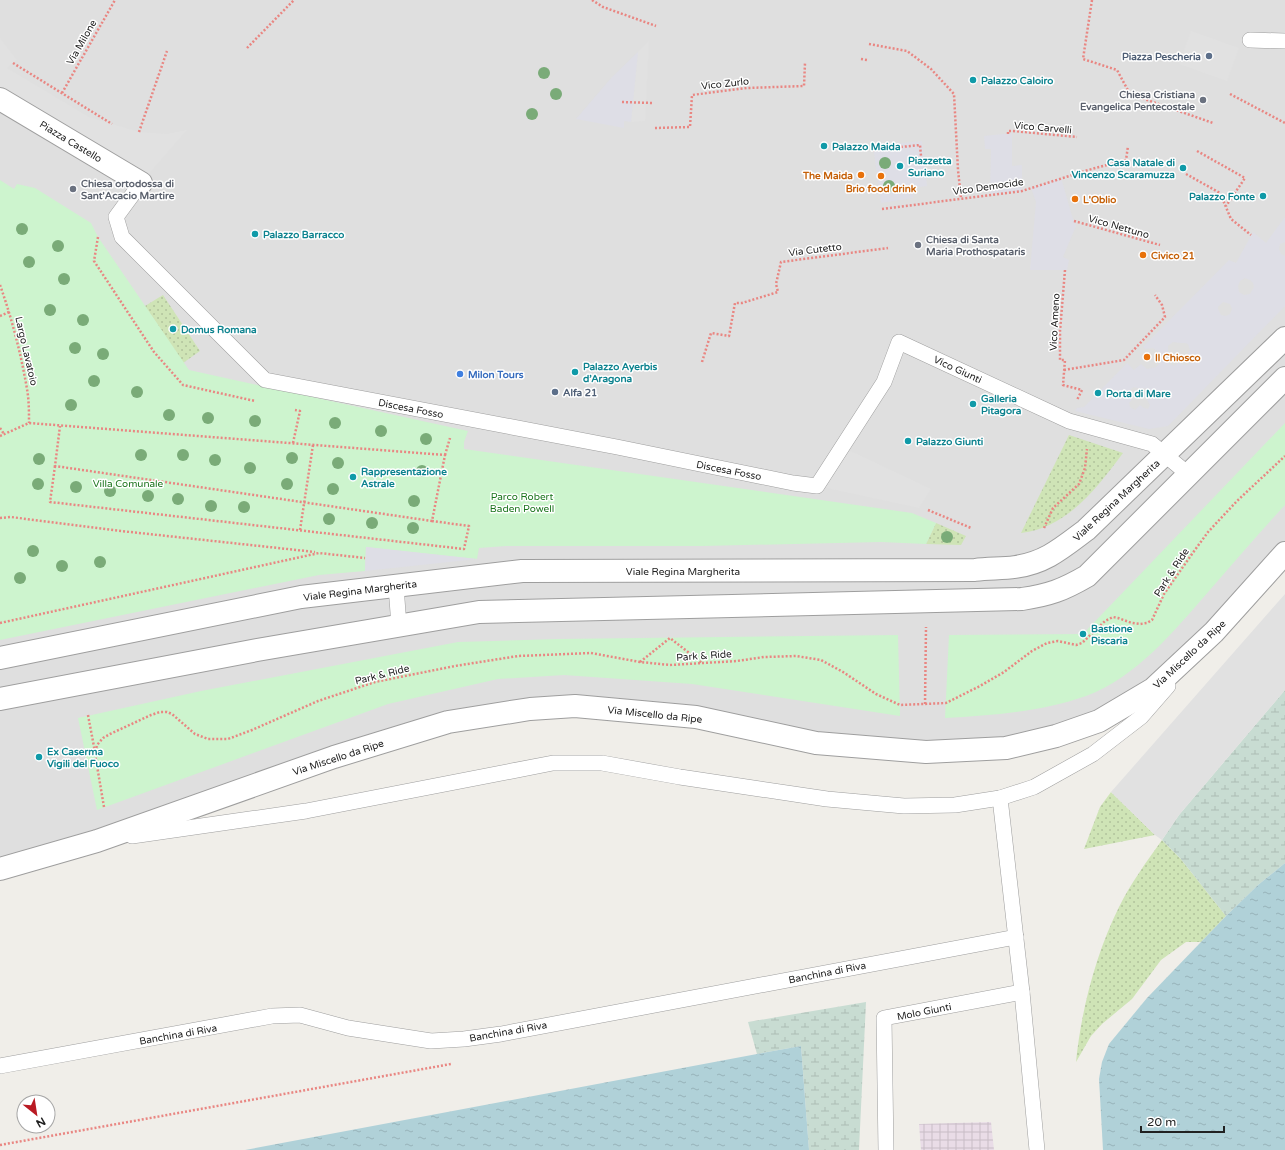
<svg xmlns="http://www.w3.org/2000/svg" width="1285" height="1150" font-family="'Varela Round',sans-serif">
<defs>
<pattern id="industrial-grid" width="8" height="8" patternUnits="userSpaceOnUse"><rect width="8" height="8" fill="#e9dce7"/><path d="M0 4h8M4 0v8" fill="none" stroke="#c8bcc6"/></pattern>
<pattern id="grass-dots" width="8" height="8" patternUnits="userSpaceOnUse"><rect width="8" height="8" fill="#cfe4b6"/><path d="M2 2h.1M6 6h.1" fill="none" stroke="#b1c39c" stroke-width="1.8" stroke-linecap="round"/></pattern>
<pattern id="wetland-marsh" width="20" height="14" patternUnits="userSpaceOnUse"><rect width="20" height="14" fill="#c8dcd2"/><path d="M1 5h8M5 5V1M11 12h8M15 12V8" fill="none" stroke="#acbcb4"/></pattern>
<pattern id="water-ripples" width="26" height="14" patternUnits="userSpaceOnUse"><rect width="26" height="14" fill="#b0d1d8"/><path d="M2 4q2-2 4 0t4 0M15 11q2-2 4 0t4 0" fill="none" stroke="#97b3b9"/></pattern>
</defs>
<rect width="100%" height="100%" fill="#f0eee9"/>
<!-- residential -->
<path fill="#dfdfdf" d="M 0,0 L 1285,0 L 1285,553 L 1214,632 L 1099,721 L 926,752 L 696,717 L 530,709 L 0,869 Z"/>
<!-- industrial -->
<path fill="url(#industrial-grid)" d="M 991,1122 L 994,1150 L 921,1150 L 919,1124 Z"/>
<!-- grass -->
<g fill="url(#grass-dots)">
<path d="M 163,295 L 200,351 L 183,363 L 145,306 Z"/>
<path d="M 1069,435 L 1123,453 C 1097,488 1067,528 1021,533 Z"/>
<path d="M 936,523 L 966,536 L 961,545 L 926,544 Z"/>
<path d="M 1111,792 L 1155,835 L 1084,849 L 1100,807 Z"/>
<path d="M 1162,840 L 1180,858 L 1226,916 L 1201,942 L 1186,942 L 1161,960 L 1132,999 L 1102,1024 L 1091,1036 L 1076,1062 C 1081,1011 1096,953 1119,907 C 1131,883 1147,861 1162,840 Z"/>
</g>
<!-- wetland -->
<g fill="url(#wetland-marsh)">
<path d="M 1285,690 L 1285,863 L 1258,885 L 1226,916 L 1180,858 L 1162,840 L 1179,815 Z"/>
<path d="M 866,1002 L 859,1150 L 809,1150 L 801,1046 L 757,1054 L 748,1022 Z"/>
</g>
<!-- park -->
<g fill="#cdf4ce">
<path d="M 0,180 L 14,189 L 17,184 L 35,188 L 91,223 L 98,237 L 189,370 L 468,431 L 464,442 L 464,449 L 912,513 L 936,523 L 926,544 L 881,542 L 702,546 L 506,546 L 479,548 L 477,559 L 366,547 L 365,571 L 319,575 L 0,640 Z"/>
<path d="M 1285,423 L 1285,505 C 1259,533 1234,562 1209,591 C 1174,631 1137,677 1086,696 C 1041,712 993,715 945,718 L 949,635 L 1083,634 Z"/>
<path d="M 898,635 L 900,716 L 692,684 L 564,675 L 498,679 L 388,704 L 97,810 L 78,718 L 201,691 L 458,642 L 558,639 Z"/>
</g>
<!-- parking -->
<g fill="#e1e1e1">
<path d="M 1191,31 L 1239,48 L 1227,81 L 1179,64 Z"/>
<path d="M 0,38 L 17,60 L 7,68 L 89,117 L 139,132 L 167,134 L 187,130 L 141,183 L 0,99 Z"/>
<path d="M 649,41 L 645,121 L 631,122 L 638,52 Z"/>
<path d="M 842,447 L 931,489 L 919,508 L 817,486 Z"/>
<path d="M 1285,594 L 1285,690 L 1179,815 L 1162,840 L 1155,835 L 1111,792 Z"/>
</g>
<!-- plaza -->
<g fill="#dedee6" fill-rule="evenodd">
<path d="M 638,52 L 631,122 L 624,121 L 624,128 L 576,119 L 612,77 Z"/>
<path d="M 1012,133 L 1012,166 L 1022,165 L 1022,191 L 990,194 L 991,149 L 985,149 L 984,136 Z"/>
<path d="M 922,141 L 927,186 L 912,188 L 913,198 L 881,203 L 873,146 Z"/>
<path d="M 1060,178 L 1062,181 L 1072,216 L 1076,226 L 1063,257 L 1069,260 L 1067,270 L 1030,270 L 1036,202 L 1031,188 Z"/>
<path d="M 1285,217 L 1285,242 L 1280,244 L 1279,249 L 1281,254 L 1285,256 L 1285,306 L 1168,426 L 1149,429 L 1075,411 L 1077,408 L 1084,407 L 1089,402 L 1127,363 L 1134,370 L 1141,364 L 1147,369 L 1156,367 L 1161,362 L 1160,353 L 1153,348 L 1145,349 L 1143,347 L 1229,260 L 1236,263 L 1253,232 L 1266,243 ZM 1245,278 L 1250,280 L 1253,283 L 1254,287 L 1250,294 L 1244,295 L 1239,292 L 1238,286 L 1240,281 ZM 1223,302 L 1230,304 L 1232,309 L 1230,314 L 1226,316 L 1221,315 L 1218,309 L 1218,307 ZM 1173,342 L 1180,343 L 1185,343 L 1188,344 L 1190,350 L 1187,355 L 1189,358 L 1190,363 L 1188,365 L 1183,365 L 1179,363 L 1174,366 L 1169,364 L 1168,358 L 1170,356 L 1168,351 L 1168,346 ZM 1134,387 L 1141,389 L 1145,388 L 1148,390 L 1150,394 L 1147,400 L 1150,405 L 1148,409 L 1144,408 L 1140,405 L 1135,410 L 1130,407 L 1129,403 L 1132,400 L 1129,393 L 1131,389 Z"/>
<path d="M 366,547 L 477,559 L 365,571 Z"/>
</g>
<!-- water -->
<g fill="url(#water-ripples)">
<path d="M 1285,863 L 1285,1150 L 1103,1150 L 1099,1079 L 1102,1062 L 1109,1044 L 1147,998 L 1226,916 L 1258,885 Z"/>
<path d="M 801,1046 L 809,1150 L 245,1150 L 757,1054 Z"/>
</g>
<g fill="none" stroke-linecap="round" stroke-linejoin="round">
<!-- lane casing -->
<g stroke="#9e9e9e" stroke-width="16">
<g id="lane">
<path d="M 1250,40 L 1285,41"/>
<path d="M 141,183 L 116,217 L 122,237 L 265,380 L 617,447 L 793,483 L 817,486 L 884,382 L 899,342 L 1069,421 L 1152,444 L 1188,474"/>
<path d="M 396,586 L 399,626"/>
<path d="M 1000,798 L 1022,992 L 1037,1150"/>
<path d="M 132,836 L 306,811 L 553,763 L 602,763 L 680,777 L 827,799 L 904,806 L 955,805 L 1000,798 L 1034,787 L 1093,754 L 1141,717 L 1168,686"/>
<path d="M 0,1066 L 272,1016 L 300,1015 L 348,1028 L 431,1041 L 464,1039 L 501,1034 L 1016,937"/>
<path d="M 886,1150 L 884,1018 L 1022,992"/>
</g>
</g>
<!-- street casing -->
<g stroke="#9e9e9e" stroke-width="24">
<g id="street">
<path d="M 0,99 L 141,183"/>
<path d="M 0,658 L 301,597 L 522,571 L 975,570 C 988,568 1002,569 1015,567 C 1045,563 1062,548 1086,530 L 1285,338"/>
<path d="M 0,699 L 257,650 L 479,612 L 1022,599 C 1049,595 1063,590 1087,576 L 1285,378"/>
<path d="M 0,869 L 97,841 L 334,757 L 448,722 L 530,709 L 575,706 L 696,717 L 816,743 L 926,752 L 1006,748 L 1056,736 L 1099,721 L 1153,689 L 1214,632 L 1285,553"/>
</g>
</g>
<!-- path -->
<g stroke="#e98682" stroke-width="2.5" stroke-dasharray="2 2" stroke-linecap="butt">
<path d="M 592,0 L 603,7 L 656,26"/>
<path d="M 1092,0 L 1083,59 L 1117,70 L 1130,94 L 1213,123"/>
<path d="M 869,44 L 907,51 L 931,69 L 954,94 L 958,170 L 961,198"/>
<path d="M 247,48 L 294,0"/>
<path d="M 861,59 L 867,60"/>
<path d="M 13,63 L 112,124"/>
<path d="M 62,93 L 115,0"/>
<path d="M 1230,94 L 1285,123"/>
<path d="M 622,102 L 652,103"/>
<path d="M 655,128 L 690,127 L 692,95 L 747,88 L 804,86 L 805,63"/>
<path d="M 139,132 L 167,51"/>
<path d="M 1008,134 L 1008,131 L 1013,131 L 1077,137"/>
<path d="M 873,150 L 920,145 L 921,156"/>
<path d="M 1197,151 L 1245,178 L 1226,206"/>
<path d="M 1186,174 L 1220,193 L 1231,219 L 1251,235"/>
<path d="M 882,209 L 1022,191 L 1088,170 L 1126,160 L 1128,146"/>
<path d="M 1074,221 L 1160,245"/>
<path d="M 98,237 L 94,261 L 154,352 L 183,385 L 255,401"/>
<path d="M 1065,270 L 1060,331 L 1060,360 L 1065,360 L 1063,385 L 1082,390 L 1077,400"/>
<path d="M 0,285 C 12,319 21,354 27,389 C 29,400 29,412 29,423"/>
<path d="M 0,316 L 9,312"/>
<path d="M 702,362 L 711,333 L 729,336 L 735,303 L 742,303 L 778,292 L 776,284 L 781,262 L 888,248"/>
<path d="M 1064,370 L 1124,360 L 1165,317 L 1162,305 L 1155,295"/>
<path d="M 0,428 L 4,434"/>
<path d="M 0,436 L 29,423 L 445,455 L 432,521 L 55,466 L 60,426"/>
<path d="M 293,443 L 300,411 L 295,410"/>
<path d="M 445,455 L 450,438"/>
<path d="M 55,466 L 50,502 L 464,549 L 469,526 L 432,521"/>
<path d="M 928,510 L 971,528"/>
<path d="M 0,518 L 11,517 L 121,531 L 315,552"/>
<path d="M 1044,528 L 1053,508 L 1079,484 L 1085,468 L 1087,449"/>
<path d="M 300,530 L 313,445"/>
<path d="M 0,623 L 319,553 L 365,558"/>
<path d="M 640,662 L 670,638 L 702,663"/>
<path d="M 925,704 L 926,627"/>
<path d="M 88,715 L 95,752"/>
<path d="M 104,807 L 95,754 L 97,745 L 103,738 L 110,734 L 151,715 L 160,712 L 167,712 L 172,714 L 195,734 L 208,739 L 228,739 L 252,730 L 318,701 L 375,682 L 455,666 L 518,656 L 591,653 L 640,662 L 670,665 L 737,661 L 764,657 L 796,656 L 821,660 L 843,672 L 876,694 L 900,705 L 946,703 L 980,686 L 1004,672 L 1032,651 L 1047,643 L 1058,641 L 1076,645 L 1082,643 L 1105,621 L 1113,617 L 1118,618 L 1132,623 L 1140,624 L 1147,623 L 1152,620 L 1164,594 L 1192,554 L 1208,532 L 1237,501 L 1285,456"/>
<path d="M 0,1145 L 451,1064"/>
</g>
<!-- lane -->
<use href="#lane" stroke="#fff" stroke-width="15"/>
<!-- street -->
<use href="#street" stroke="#fff" stroke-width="22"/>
</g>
<!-- trees -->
<g fill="#7aab78">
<circle cx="544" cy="73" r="6"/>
<circle cx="556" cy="94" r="6"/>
<circle cx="532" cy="114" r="6"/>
<circle cx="885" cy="163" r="6"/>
<circle cx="889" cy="186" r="6"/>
<circle cx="22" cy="229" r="6"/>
<circle cx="58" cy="246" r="6"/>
<circle cx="29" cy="262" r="6"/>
<circle cx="64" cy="279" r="6"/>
<circle cx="50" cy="310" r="6"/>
<circle cx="83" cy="320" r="6"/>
<circle cx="75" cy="348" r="6"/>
<circle cx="103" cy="354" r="6"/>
<circle cx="94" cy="381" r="6"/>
<circle cx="137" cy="392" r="6"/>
<circle cx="71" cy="405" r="6"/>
<circle cx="169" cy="415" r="6"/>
<circle cx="208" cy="418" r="6"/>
<circle cx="255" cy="421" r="6"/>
<circle cx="335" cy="423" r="6"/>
<circle cx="381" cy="431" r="6"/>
<circle cx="426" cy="439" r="6"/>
<circle cx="141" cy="455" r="6"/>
<circle cx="183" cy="455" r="6"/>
<circle cx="292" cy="458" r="6"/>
<circle cx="39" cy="459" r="6"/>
<circle cx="215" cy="460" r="6"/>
<circle cx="338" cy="463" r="6"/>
<circle cx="250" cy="468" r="6"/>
<circle cx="422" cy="471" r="6"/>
<circle cx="38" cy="484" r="6"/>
<circle cx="287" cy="484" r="6"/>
<circle cx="76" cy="487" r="6"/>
<circle cx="333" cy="489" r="6"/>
<circle cx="110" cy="491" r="6"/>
<circle cx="148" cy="496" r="6"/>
<circle cx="178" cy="499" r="6"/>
<circle cx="414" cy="501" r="6"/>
<circle cx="211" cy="506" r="6"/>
<circle cx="244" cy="507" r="6"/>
<circle cx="329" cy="519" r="6"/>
<circle cx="372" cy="523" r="6"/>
<circle cx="413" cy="528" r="6"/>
<circle cx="947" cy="537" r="6"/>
<circle cx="33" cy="551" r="6"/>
<circle cx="100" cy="562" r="6"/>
<circle cx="62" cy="566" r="6"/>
<circle cx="20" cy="578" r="6"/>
</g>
<!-- markers -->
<g fill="#5c6f8a" stroke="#fff" stroke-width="1.5">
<circle cx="1209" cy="56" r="4"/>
<circle cx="555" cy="392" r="4"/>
</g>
<g fill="#0f9aa8" stroke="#fff" stroke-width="1.5">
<circle cx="973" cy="80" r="4"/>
<circle cx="824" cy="146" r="4"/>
<circle cx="900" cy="166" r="4"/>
<circle cx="1183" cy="168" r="4"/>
<circle cx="1263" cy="196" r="4"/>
<circle cx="255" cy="234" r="4"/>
<circle cx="173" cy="329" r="4"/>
<circle cx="575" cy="372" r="4"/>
<circle cx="1098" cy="393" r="4"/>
<circle cx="973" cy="404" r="4"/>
<circle cx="908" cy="441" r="4"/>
<circle cx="353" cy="477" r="4"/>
<circle cx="1083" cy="634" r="4"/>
<circle cx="39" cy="757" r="4"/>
</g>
<g fill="#6b7280" stroke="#fff" stroke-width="1.5">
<circle cx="1203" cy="100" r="4"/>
<circle cx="73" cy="189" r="4"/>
<circle cx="918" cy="245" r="4"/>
</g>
<g fill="#e8710a" stroke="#fff" stroke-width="1.5">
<circle cx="861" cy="175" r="4"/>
<circle cx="881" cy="176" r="4"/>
<circle cx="1075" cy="199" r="4"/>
<circle cx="1143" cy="255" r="4"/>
<circle cx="1147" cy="357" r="4"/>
</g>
<circle fill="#3f7fe0" stroke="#fff" stroke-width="1.5" cx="460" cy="374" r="4"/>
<g text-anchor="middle" stroke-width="3" stroke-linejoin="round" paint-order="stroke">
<!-- street labels -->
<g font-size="10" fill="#212121" stroke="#fff">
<text transform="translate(81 42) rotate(-60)" y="4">Via Milone</text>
<text transform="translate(725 83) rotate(-6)" y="4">Vico Zurlo</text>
<text transform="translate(1043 127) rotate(5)" y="4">Vico Carvelli</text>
<text transform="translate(71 141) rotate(31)" y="4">Piazza Castello</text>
<text transform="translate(988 186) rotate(-8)" y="4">Vico Democide</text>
<text transform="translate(1119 226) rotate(16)" y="4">Vico Nettuno</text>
<text transform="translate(815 249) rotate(-7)" y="4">Via Cutetto</text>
<text transform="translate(1054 322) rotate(-87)" y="4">Vico Ameno</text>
<text transform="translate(27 351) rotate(77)" y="4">Largo Lavatoio</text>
<text transform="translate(958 369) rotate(25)" y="4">Vico Giunti</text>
<text transform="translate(411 408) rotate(11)" y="4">Discesa Fosso</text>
<text transform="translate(729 470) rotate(11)" y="4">Discesa Fosso</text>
<text transform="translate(1116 500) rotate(-43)" y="4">Viale Regina Margherita</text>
<text x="683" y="575">Viale Regina Margherita</text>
<text transform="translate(1171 572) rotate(-57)" y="4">Park &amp; Ride</text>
<text transform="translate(360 590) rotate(-7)" y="4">Viale Regina Margherita</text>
<text transform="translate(1189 654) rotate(-43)" y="4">Via Miscello da Ripe</text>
<text transform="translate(704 655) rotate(-4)" y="4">Park &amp; Ride</text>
<text transform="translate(382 674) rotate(-14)" y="4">Park &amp; Ride</text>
<text transform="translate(655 714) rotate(6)" y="4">Via Miscello da Ripe</text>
<text transform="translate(338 757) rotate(-18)" y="4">Via Miscello da Ripe</text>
<text transform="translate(827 972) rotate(-11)" y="4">Banchina di Riva</text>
<text transform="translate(924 1011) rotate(-11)" y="4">Molo Giunti</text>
<text transform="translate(508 1031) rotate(-10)" y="4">Banchina di Riva</text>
<text transform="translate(178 1034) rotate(-10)" y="4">Banchina di Riva</text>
</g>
<!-- service labels -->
<g font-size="10" font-weight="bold" fill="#4e5e75" stroke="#fff" text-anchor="end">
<text x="1201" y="60">Piazza Pescheria</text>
<text x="563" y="396" text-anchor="start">Alfa 21</text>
</g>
<!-- culture labels -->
<g font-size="10" font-weight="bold" fill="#0d838f" stroke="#fff" text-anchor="start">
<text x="981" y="84">Palazzo Caloiro</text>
<text x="832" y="150">Palazzo Maida</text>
<text x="908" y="164">Piazzetta<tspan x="908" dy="12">Suriano</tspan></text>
<text x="1175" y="166" text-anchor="end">Casa Natale di<tspan x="1175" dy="12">Vincenzo Scaramuzza</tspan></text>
<text x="1255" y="200" text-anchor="end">Palazzo Fonte</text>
<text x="263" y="238">Palazzo Barracco</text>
<text x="181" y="333">Domus Romana</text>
<text x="583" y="370">Palazzo Ayerbis<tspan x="583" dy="12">d’Aragona</tspan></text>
<text x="1106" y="397">Porta di Mare</text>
<text x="981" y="402">Galleria<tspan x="981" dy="12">Pitagora</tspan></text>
<text x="916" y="445">Palazzo Giunti</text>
<text x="361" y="475">Rappresentazione<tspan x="361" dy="12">Astrale</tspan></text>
<text x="1091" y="632">Bastione<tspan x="1091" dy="12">Piscaria</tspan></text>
<text x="47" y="755">Ex Caserma<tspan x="47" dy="12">Vigili del Fuoco</tspan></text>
</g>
<!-- worship labels -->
<g font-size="10" font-weight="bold" fill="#5b616d" stroke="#fff" text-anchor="start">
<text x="1195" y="98" text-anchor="end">Chiesa Cristiana<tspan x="1195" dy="12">Evangelica Pentecostale</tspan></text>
<text x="81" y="187">Chiesa ortodossa di<tspan x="81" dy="12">Sant'Acacio Martire</tspan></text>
<text x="926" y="243">Chiesa di Santa<tspan x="926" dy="12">Maria Prothospataris</tspan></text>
</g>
<!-- food labels -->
<g font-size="10" font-weight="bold" fill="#c56008" stroke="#fff" text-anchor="start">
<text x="853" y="179" text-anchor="end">The Maida</text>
<text x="881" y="192" text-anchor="middle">Brio food drink</text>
<text x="1083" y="203">L'Oblio</text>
<text x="1151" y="259">Civico 21</text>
<text x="1155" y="361">Il Chiosco</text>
</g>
<!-- shop labels -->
<g font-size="10" font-weight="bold" fill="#366cbe" stroke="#fff" text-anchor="start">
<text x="468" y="378">Milon Tours</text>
</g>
<!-- park labels -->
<g font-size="10" fill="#1a741c" stroke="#fff">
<text x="128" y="487">Villa Comunale</text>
<text x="522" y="500">Parco Robert<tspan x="522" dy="12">Baden Powell</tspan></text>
</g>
</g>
<!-- north arrow -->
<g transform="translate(36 1114) rotate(150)"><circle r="19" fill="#ffffff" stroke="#a6a6a6"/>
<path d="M0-3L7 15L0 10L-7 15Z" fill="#b91a23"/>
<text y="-6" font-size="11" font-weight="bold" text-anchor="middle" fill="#212121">N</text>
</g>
<!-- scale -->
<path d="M1141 1126v6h83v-6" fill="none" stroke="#212121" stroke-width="2"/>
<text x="1147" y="1126" font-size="12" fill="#212121" stroke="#ffffff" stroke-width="3" paint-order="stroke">20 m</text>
</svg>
